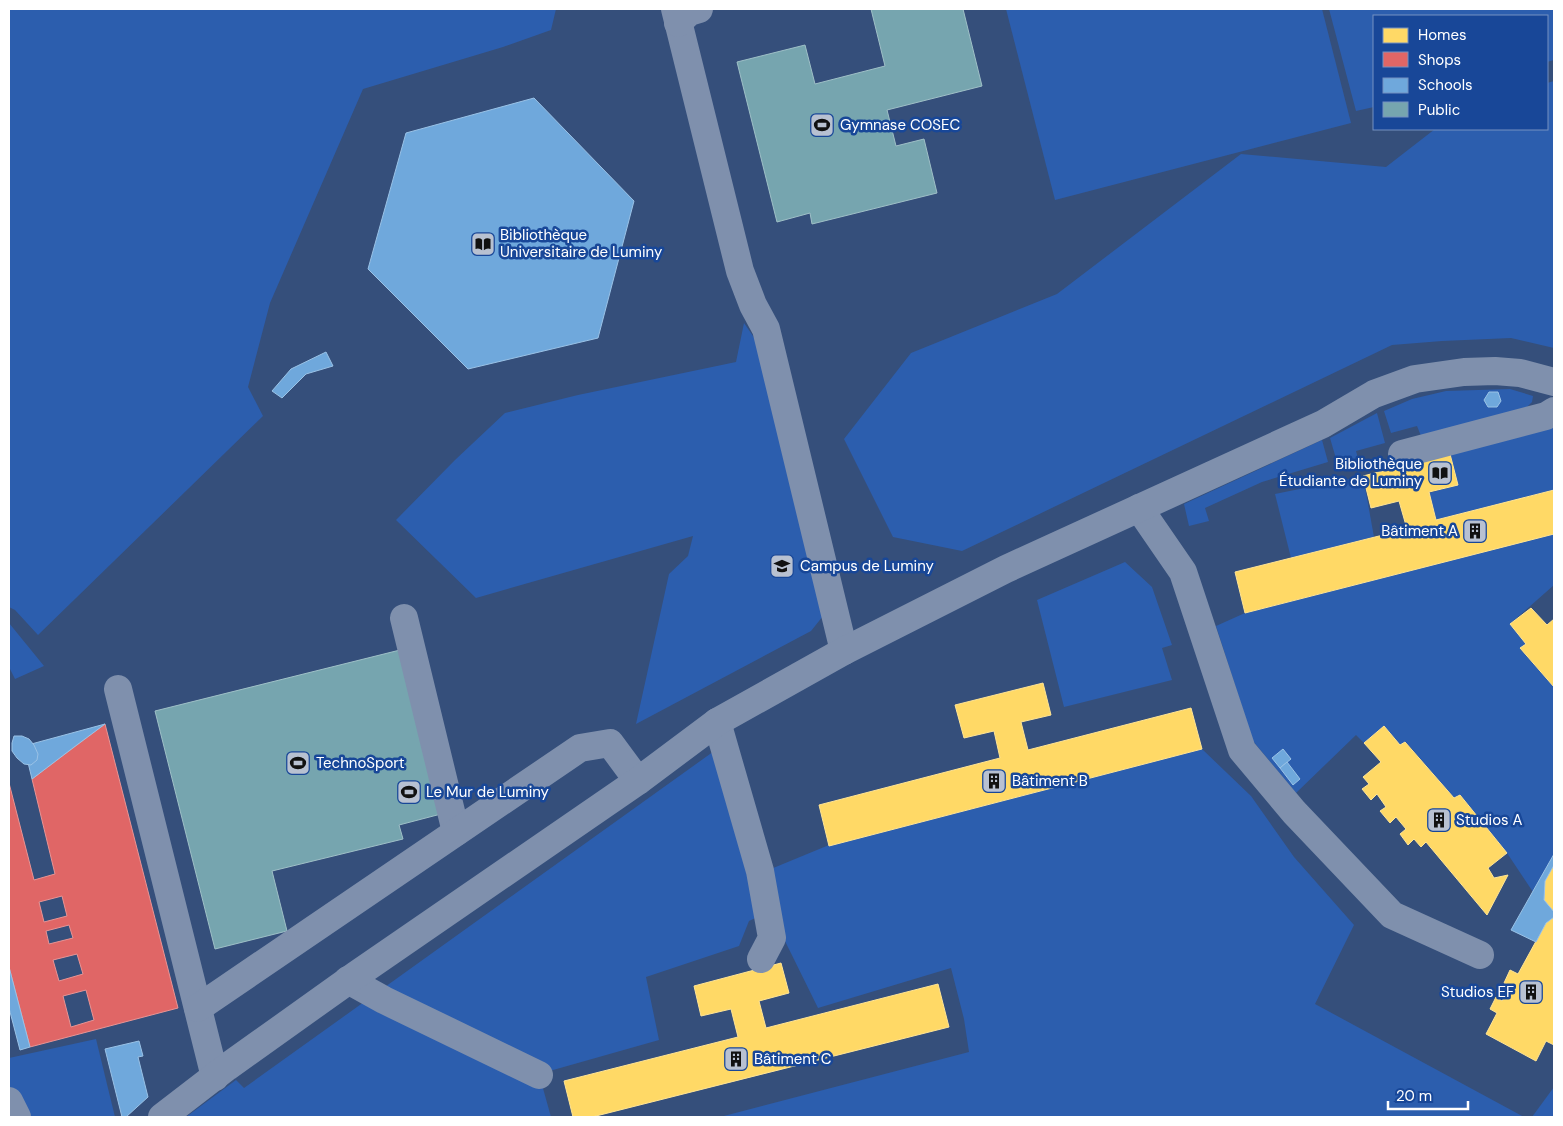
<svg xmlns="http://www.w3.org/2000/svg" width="1563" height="1126" font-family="'DM Sans',sans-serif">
<rect width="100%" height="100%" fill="#354f7b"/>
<!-- green -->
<g fill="#2c5eae">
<path d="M 9,9 L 556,9 L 551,30 L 503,47 L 363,89 L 270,303 L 248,387 L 263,416 L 38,635 L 15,610 L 9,607 Z"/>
<path d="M 1006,9 L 1322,9 L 1351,123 L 1055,200 Z"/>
<path d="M 1329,9 L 1554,9 L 1554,60 L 1547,62 L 1547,16 L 1374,16 L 1374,107 L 1356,111 Z"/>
<path d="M 1554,81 L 1554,348 L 1511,338 L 1442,341 L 1392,345 L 962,551 L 893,537 L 844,439 L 911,353 L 1057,294 L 1241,154 L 1386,167 L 1435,129 L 1547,129 L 1547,83 Z"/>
<path d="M 744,323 L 753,336 L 763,355 L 823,616 L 811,631 L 636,724 L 669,574 L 688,556 L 693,536 L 476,598 L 396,520 L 455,460 L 505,413 L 578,395 L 736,362 Z"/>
<path d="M 1510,389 L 1533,396 L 1532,402 L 1524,410 L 1421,436 L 1417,426 L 1391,433 L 1384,411 L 1412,399 L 1446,391 Z"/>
<path d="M 1377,413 L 1385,443 L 1356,451 L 1358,458 L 1337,462 L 1330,438 Z"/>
<path d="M 1554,420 L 1554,490 L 1436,520 L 1429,493 L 1458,485 L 1450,454 Z"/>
<path d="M 1322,440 L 1328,462 L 1262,482 L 1205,508 L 1209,521 L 1189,526 L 1184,504 Z"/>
<path d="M 1363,476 L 1374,537 L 1291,558 L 1275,494 Z"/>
<path d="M 1554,534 L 1554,585 L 1510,624 L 1526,644 L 1520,649 L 1554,687 L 1554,854 L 1533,892 L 1507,853 L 1460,795 L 1454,798 L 1406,742 L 1400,745 L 1384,726 L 1364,743 L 1356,735 L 1296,793 L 1253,741 L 1216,626 L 1245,613 Z"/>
<path d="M 1125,562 L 1152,587 L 1172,645 L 1162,648 L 1172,680 L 1064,707 L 1037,600 Z"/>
<path d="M 9,623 L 44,666 L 15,679 L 9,667 Z"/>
<path d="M 717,749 L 764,914 L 749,921 L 739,946 L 646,977 L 659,1040 L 539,1074 L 551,1117 L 186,1117 L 236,1080 L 244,1088 Z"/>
<path d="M 1202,749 L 1251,796 L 1294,857 L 1354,925 L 1315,1004 L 1524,1117 L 720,1117 L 969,1052 L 964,1019 L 951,968 L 818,1008 L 784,939 L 766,871 L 829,845 Z"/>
<path d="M 96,1039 L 115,1117 L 9,1117 L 9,1058 Z"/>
<path d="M 1554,1087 L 1554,1117 L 1532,1117 Z"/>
</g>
<!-- homes -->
<g fill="#ffd966" stroke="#ffe494">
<path d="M 1450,454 L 1458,485 L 1429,492 L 1436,520 L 1554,490 L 1554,534 L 1245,613 L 1235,572 L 1407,529 L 1399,501 L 1371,508 L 1363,476 Z"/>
<path d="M 1531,608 L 1547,625 L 1554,619 L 1554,687 L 1520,648 L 1526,644 L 1510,624 Z"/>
<path d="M 1043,683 L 1051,715 L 1021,722 L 1028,750 L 1191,708 L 1202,749 L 829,846 L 819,805 L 1000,758 L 994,731 L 964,738 L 955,705 Z"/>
<path d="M 1384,726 L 1400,745 L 1405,742 L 1454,798 L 1460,795 L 1507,853 L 1488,868 L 1494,878 L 1508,875 L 1487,915 L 1426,842 L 1421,847 L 1414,839 L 1408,845 L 1400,834 L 1406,829 L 1396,817 L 1390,823 L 1380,811 L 1386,807 L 1377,794 L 1371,800 L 1362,789 L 1369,784 L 1363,777 L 1381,762 L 1364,743 Z"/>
<path d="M 1554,865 L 1554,912 L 1544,900 L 1545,881 Z"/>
<path d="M 1554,917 L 1554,1045 L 1546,1041 L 1536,1061 L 1486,1034 L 1497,1013 L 1490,1009 L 1496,997 L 1502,1001 L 1511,987 L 1504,983 L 1510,970 L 1518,974 L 1546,923 Z"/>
<path d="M 781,963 L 789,993 L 759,1001 L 766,1028 L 938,984 L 949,1027 L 592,1117 L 573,1117 L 564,1081 L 738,1037 L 731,1009 L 701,1016 L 694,986 Z"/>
</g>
<!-- shops -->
<path fill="#e06666" stroke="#e99494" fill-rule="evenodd" d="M 105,724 L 178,1008 L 30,1047 L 9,967 L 9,783 L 34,880 L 55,874 L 32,779 ZM 62,896 L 67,916 L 44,922 L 39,902 ZM 69,925 L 73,938 L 49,944 L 46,931 ZM 77,954 L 83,974 L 59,981 L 53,960 ZM 86,990 L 94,1020 L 71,1027 L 63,996 Z"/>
<!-- schools -->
<g fill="#6fa8dc" stroke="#9ac2e6">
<path d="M 534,98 L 634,201 L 598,338 L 468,369 L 368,269 L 406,133 Z"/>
<path d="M 326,352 L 333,366 L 306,374 L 282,398 L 272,391 L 291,369 Z"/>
<path d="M 1489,392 L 1498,392 L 1501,401 L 1497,407 L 1488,407 L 1484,400 Z"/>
<path d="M 105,724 L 74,747 L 32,779 L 24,746 Z"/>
<path d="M 14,736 L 22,736 L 29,739 L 34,745 L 38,754 L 37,760 L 31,765 L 24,764 L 17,758 L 12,751 L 12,743 Z"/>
<path d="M 1283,749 L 1291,759 L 1280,768 L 1272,758 Z"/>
<path d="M 1287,762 L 1300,779 L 1293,785 L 1280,768 Z"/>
<path d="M 1554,854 L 1554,865 L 1545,881 L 1544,900 L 1554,912 L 1554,917 L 1546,923 L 1536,942 L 1511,930 Z"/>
<path d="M 9,967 L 30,1047 L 20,1050 L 9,1008 Z"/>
<path d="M 139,1041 L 143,1056 L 138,1057 L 148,1097 L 126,1117 L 122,1117 L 105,1049 Z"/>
</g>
<!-- public -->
<g fill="#76a5af" stroke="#9fc0c7">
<path d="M 871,9 L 963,9 L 982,86 L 887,110 L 896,146 L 924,139 L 937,193 L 812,224 L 810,213 L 777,222 L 737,62 L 805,45 L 815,84 L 885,66 Z"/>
<path d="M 400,650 L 441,814 L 399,825 L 403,839 L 272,871 L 287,931 L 215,949 L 155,711 Z"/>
</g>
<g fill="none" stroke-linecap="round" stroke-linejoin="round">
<!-- minor -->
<g stroke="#7f90ad" stroke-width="28">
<path d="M 675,9 L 740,271 L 753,305 L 766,329 L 844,651"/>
<path d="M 678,23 L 689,12 L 699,9"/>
<path d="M 1402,454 L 1546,416 L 1554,411"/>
<path d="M 1139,508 L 1183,572 L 1242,750 L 1294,812 L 1392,915 L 1480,955"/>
<path d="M 404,618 L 456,832"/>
<path d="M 118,689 L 215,1077"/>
<path d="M 717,722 L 760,871 L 772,938 L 761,959"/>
<path d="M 348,980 L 384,1000 L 539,1075"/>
<path d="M 198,1008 L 580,748 L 610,743 L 638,781"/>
<path d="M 9,1101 L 17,1117"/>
<path d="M 162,1117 L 227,1067 L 356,975 L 638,781 L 717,722 L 844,651 L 1006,569 L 1323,424 L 1374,394 L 1415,379 L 1464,372 L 1495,371 L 1520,373 L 1554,382"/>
</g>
</g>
<!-- icons -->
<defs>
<g id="stadium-square" transform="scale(1.25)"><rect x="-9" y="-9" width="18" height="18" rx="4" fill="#b8c1d1" stroke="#184798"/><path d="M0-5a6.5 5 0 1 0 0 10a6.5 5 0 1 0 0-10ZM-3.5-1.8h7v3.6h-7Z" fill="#111"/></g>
<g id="library-square" transform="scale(1.25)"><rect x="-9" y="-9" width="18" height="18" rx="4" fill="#b8c1d1" stroke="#184798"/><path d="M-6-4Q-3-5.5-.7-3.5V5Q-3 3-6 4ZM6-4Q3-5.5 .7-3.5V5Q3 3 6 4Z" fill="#111"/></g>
<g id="building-square" transform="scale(1.25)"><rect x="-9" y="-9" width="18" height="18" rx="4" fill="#b8c1d1" stroke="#184798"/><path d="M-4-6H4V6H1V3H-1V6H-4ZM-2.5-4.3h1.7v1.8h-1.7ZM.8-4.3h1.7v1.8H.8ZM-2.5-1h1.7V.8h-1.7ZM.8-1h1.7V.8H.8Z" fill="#111"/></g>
<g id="university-square" transform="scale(1.25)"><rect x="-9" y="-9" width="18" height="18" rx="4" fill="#b8c1d1" stroke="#184798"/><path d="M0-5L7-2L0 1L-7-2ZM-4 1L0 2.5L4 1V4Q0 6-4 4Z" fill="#111"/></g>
</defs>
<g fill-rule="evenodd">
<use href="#stadium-square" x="822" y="125"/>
<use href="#library-square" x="483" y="244"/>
<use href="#library-square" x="1440" y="473"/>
<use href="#building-square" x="1475" y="531"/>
<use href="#university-square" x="782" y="566"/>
<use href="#stadium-square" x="298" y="763"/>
<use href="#building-square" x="994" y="781"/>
<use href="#stadium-square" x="409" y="792"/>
<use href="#building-square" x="1439" y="820"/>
<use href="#building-square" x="1531" y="992"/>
<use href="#building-square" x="736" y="1059"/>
</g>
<g text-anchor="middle" stroke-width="5" stroke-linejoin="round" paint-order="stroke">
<!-- poi labels -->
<g font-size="15" fill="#fff" stroke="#184798" text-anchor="start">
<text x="840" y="130">Gymnase COSEC</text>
<text x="500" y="240">Bibliothèque<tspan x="500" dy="17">Universitaire de Luminy</tspan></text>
<text x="1422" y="469" text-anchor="end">Bibliothèque<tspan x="1422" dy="17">Étudiante de Luminy</tspan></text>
<text x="1458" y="536" text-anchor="end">Bâtiment A</text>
<text x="800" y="571">Campus de Luminy</text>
<text x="316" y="768">TechnoSport</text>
<text x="1012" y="786">Bâtiment B</text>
<text x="426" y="797">Le Mur de Luminy</text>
<text x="1456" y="825">Studios A</text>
<text x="1514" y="997" text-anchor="end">Studios EF</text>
<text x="754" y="1064">Bâtiment C</text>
</g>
</g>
<!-- border -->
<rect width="1563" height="1126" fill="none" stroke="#ffffff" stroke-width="20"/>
<!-- legend -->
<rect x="1373" y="15" width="175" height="115" fill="#184798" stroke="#7491c1"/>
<rect x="1383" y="28" width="25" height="15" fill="#ffd966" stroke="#7491c1"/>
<text x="1418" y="40" font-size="15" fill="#ffffff">Homes</text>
<rect x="1383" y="52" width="25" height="15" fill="#e06666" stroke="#7491c1"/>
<text x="1418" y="65" font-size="15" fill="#ffffff">Shops</text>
<rect x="1383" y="78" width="25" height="15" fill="#6fa8dc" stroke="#7491c1"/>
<text x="1418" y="90" font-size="15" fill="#ffffff">Schools</text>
<rect x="1383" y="102" width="25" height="15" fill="#76a5af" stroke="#7491c1"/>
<text x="1418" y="115" font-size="15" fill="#ffffff">Public</text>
<!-- scale -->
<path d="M1388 1101v8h80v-8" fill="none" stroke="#ffffff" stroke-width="2.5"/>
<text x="1396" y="1101" font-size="15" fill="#ffffff" stroke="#184798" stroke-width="4" paint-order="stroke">20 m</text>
</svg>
